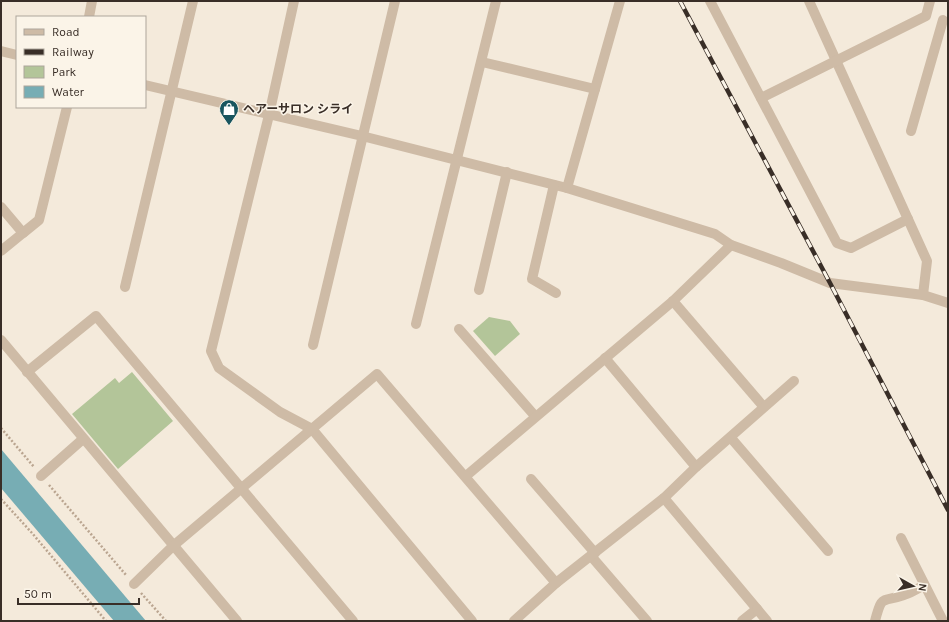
<svg xmlns="http://www.w3.org/2000/svg" width="949" height="622" font-family="Karla,'Noto Sans JP',sans-serif">
<rect width="100%" height="100%" fill="#f4eadb"/>
<!-- green -->
<g fill="#b3c599">
<path d="M 489,317 L 510,321 L 520,334 L 495,356 L 473,331 Z"/>
<path d="M 132,372 L 173,421 L 118,469 L 72,414 L 115,378 L 119,383 Z"/>
</g>
<!-- water -->
<path fill="#77adb4" d="M 1,449 L 146,621 L 114,621 L 1,488 Z"/>
<g fill="none" stroke-linecap="round" stroke-linejoin="round">
<!-- path -->
<g stroke="#baa590" stroke-width="2.5" stroke-dasharray="2 2" stroke-linecap="butt">
<path d="M 1,428 L 34,467"/>
<path d="M 49,485 L 126,575"/>
<path d="M 1,499 L 32,533 L 106,621"/>
<path d="M 141,593 L 166,621"/>
</g>
<!-- minor -->
<g stroke="#cebba6" stroke-width="10">
<path d="M 294,1 L 269,115 L 211,351 L 219,368 L 280,412 L 312,429 L 472,621"/>
<path d="M 710,1 L 837,243 L 851,248 L 908,219"/>
<path d="M 809,1 L 927,261 L 923,295"/>
<path d="M 89,17 L 92,1"/>
<path d="M 1,51 L 17,55"/>
<path d="M 482,62 L 595,89"/>
<path d="M 145,85 L 362,136 L 567,188 L 715,234 L 731,245 L 781,263 L 830,283 L 923,295 L 948,303"/>
<path d="M 761,98 L 926,16 L 930,1"/>
<path d="M 911,131 L 943,20"/>
<path d="M 554,185 L 532,279 L 556,293"/>
<path d="M 567,188 L 620,1"/>
<path d="M 1,207 L 23,233 L 1,251"/>
<path d="M 23,233 L 39,220 L 67,107"/>
<path d="M 125,287 L 193,1"/>
<path d="M 479,290 L 507,172"/>
<path d="M 673,301 L 763,406"/>
<path d="M 416,324 L 496,1"/>
<path d="M 459,329 L 535,416"/>
<path d="M 1,340 L 237,621"/>
<path d="M 313,345 L 395,1"/>
<path d="M 605,358 L 696,467"/>
<path d="M 27,372 L 96,316 L 353,621"/>
<path d="M 731,438 L 828,551"/>
<path d="M 41,476 L 83,439"/>
<path d="M 466,476 L 673,301 L 731,245"/>
<path d="M 531,479 L 595,553"/>
<path d="M 664,498 L 757,609 L 742,621"/>
<path d="M 901,538 L 943,621"/>
<path d="M 591,556 L 647,621"/>
<path d="M 134,584 L 173,546 L 377,374 L 556,583"/>
<path d="M 757,609 L 767,621"/>
<path d="M 514,621 L 556,583 L 664,498 L 696,467 L 794,381"/>
<path d="M 875,621 C 882,594 881,603 904,595 C 911,593 917,589 924,585"/>
</g>
<!-- rail casing -->
<g stroke="#392e27" stroke-width="4.5">
<path id="rail" d="M 680,1 L 830,283 L 948,510"/>
</g>
<!-- rail -->
<use href="#rail" stroke="#fbf4e8" stroke-width="3" stroke-dasharray="9" stroke-linecap="butt"/>
</g>
<!-- icons -->
<defs>
<g id="shop-pin" transform="scale(1)"><path d="M0 17L-7.5 6A9.5 9.5 0 1 1 7.5 6Z" fill="#18555f" stroke="#fbf4e8"/><path d="M-5-2.5h2.3a2.7 3.5 0 0 1 5.4 0H5L5.5 6h-11ZM-1.5-2.5h3a1.5 2.3 0 0 0-3 0Z" fill="#fff"/></g>
</defs>
<g fill-rule="evenodd">
<use href="#shop-pin" x="229" y="109"/>
</g>
<g text-anchor="middle" stroke-width="3" stroke-linejoin="round" paint-order="stroke">
<!-- poi labels -->
<g font-size="12" font-weight="bold" fill="#392e27" stroke="#fbf4e8" text-anchor="start">
<text x="243" y="113">ヘアーサロン シライ</text>
</g>
</g>
<!-- border -->
<rect width="949" height="622" fill="none" stroke="#392e27" stroke-width="4"/>
<!-- legend -->
<rect x="16" y="16" width="130" height="92" fill="#fbf4e8" stroke="#ada59b"/>
<rect x="24" y="29" width="20" height="6" fill="#cebba6" stroke="#ada59b"/>
<text x="52" y="36" font-size="12" fill="#392e27">Road</text>
<rect x="24" y="49" width="20" height="6" fill="#392e27" stroke="#ada59b"/>
<text x="52" y="56" font-size="12" fill="#392e27">Railway</text>
<rect x="24" y="66" width="20" height="12" fill="#b3c599" stroke="#ada59b"/>
<text x="52" y="76" font-size="12" fill="#392e27">Park</text>
<rect x="24" y="86" width="20" height="12" fill="#77adb4" stroke="#ada59b"/>
<text x="52" y="96" font-size="12" fill="#392e27">Water</text>
<!-- north arrow -->
<g transform="translate(913 586) rotate(98)" stroke="#fbf4e8" stroke-width="3" paint-order="stroke">
<path d="M0-3L7 15L0 10L-7 15Z" fill="#392e27"/>
<text y="-6" font-size="11" font-weight="bold" text-anchor="middle" fill="#392e27">N</text>
</g>
<!-- scale -->
<path d="M18 598v6h121v-6" fill="none" stroke="#392e27" stroke-width="2"/>
<text x="24" y="598" font-size="12" fill="#392e27" stroke="#fbf4e8" stroke-width="3" paint-order="stroke">50 m</text>
</svg>
